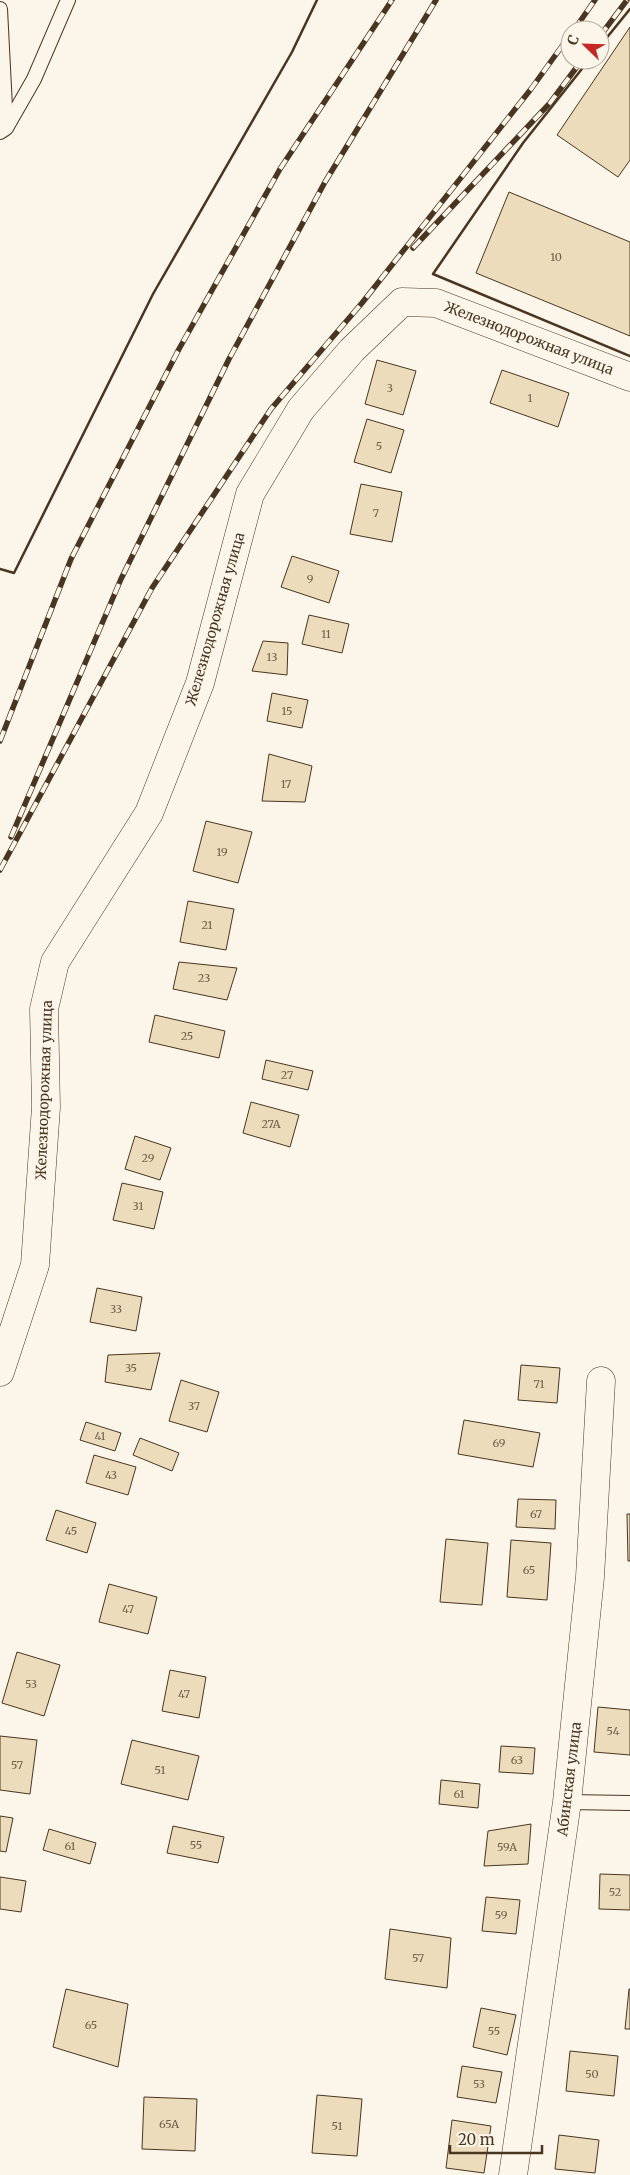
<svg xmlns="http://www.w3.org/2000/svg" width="630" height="2175" font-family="Merriweather,serif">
<rect width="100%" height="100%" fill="#fbf6e9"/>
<!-- building -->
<g fill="#ecdcbc" stroke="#4a3520">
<path d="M 630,27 L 630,160 L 618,177 L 557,135 Z"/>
<path d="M 509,192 L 630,242 L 630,336 L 476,273 Z"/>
<path d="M 377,360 L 416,371 L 403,415 L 365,404 Z"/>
<path d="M 502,370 L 569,393 L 558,427 L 490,403 Z"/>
<path d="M 367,419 L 404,430 L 391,473 L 354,462 Z"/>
<path d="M 361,484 L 402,492 L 392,542 L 350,534 Z"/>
<path d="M 292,556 L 339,571 L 329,603 L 281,587 Z"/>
<path d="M 309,615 L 349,624 L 342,653 L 302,644 Z"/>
<path d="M 263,641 L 288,643 L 287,675 L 252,671 Z"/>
<path d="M 272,693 L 308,700 L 302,728 L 267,721 Z"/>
<path d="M 269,754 L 312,766 L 305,802 L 262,801 Z"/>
<path d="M 206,821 L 252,832 L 238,883 L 193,871 Z"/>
<path d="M 188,901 L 234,909 L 226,950 L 180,942 Z"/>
<path d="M 179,962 L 237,968 L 227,1000 L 173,989 Z"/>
<path d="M 155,1015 L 225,1031 L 219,1058 L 149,1042 Z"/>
<path d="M 266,1060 L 313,1071 L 308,1090 L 262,1079 Z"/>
<path d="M 251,1102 L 299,1115 L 290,1147 L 243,1133 Z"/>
<path d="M 135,1136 L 171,1148 L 160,1180 L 125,1169 Z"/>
<path d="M 122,1183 L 163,1192 L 154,1229 L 113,1220 Z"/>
<path d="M 97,1288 L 142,1297 L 136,1331 L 90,1322 Z"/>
<path d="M 160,1353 L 151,1390 L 105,1382 L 108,1355 Z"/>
<path d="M 521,1365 L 560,1368 L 557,1403 L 518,1400 Z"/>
<path d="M 181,1380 L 219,1392 L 207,1432 L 169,1421 Z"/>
<path d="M 464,1420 L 540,1433 L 533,1467 L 458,1454 Z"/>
<path d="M 86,1422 L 121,1433 L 115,1451 L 80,1440 Z"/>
<path d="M 140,1438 L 179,1453 L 172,1471 L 133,1455 Z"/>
<path d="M 94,1455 L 136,1467 L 128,1495 L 86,1483 Z"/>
<path d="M 518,1499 L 556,1500 L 555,1529 L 516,1527 Z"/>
<path d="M 56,1510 L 96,1523 L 87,1553 L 46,1540 Z"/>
<path d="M 627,1514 L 630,1514 L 630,1561 L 628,1561 Z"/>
<path d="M 446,1539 L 488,1543 L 482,1605 L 440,1602 Z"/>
<path d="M 511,1540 L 551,1543 L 547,1600 L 507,1597 Z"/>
<path d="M 109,1584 L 157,1597 L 148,1634 L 99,1622 Z"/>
<path d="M 17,1652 L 60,1665 L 44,1716 L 2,1703 Z"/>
<path d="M 170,1670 L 206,1677 L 199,1718 L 162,1711 Z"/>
<path d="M 598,1707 L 630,1710 L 630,1755 L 594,1752 Z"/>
<path d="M 0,1736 L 37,1740 L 30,1794 L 0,1790 Z"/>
<path d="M 132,1740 L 199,1756 L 188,1800 L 121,1784 Z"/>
<path d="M 501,1746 L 535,1748 L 533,1774 L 499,1772 Z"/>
<path d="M 441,1780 L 480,1784 L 478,1808 L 439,1804 Z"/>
<path d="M 0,1816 L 13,1818 L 6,1852 L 0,1851 Z"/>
<path d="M 531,1824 L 528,1864 L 484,1866 L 488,1831 Z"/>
<path d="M 173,1826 L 224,1837 L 218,1863 L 167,1853 Z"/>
<path d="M 49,1829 L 96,1843 L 90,1864 L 43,1850 Z"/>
<path d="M 600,1874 L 630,1875 L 630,1910 L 599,1909 Z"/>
<path d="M 0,1877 L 26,1881 L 21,1912 L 0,1909 Z"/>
<path d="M 486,1897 L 520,1900 L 516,1934 L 482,1931 Z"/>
<path d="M 390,1929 L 451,1938 L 447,1988 L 385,1979 Z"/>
<path d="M 66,1989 L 128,2004 L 118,2067 L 53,2047 Z"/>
<path d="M 629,1989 L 630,1989 L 630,2029 L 625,2029 Z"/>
<path d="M 481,2008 L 516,2015 L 507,2055 L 473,2047 Z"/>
<path d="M 570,2051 L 618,2056 L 614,2096 L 566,2091 Z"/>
<path d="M 462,2066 L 502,2072 L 496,2103 L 457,2097 Z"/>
<path d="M 317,2095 L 362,2099 L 357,2156 L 312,2153 Z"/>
<path d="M 144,2097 L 197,2099 L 195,2151 L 142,2149 Z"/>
<path d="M 452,2120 L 491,2126 L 484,2173 L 446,2168 Z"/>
<path d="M 559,2135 L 599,2140 L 595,2173 L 555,2169 Z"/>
</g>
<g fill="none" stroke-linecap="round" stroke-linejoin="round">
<!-- service casing -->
<g stroke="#4a3520" stroke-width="16">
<g id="service">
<path d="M 0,9 L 6,127"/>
<path d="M 0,132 L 6,128 L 34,79 L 68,0"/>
<path d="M 567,1802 L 630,1803"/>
</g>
</g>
<!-- minor casing -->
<g stroke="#4a3520" stroke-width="29">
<g id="minor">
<path d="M 0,1372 L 35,1265 L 46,1107 L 44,1009 L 55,962 L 149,813 L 200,683 L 250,494 L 301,409 L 352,350 L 402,302 L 436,303 L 630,377"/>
<path d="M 513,2175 L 567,1802 L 590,1577 L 601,1381"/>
</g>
</g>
<!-- service -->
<use href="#service" stroke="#fbf6e9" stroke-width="14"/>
<!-- minor -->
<use href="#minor" stroke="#fbf6e9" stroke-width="28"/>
<!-- rail casing -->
<g stroke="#4a3520" stroke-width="5.5">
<g id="rail">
<path d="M 574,30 L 595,0"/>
<path d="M 600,36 L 627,0"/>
<path d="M 413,248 L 550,103 L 582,60"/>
<path d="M 0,741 L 71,559 L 179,349 L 280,169 L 392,0"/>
<path d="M 11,837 L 121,579 L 229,359 L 325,182 L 436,0"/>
<path d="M 0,870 L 152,588 L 271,409 L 362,303 L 531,89 L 570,35"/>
</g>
</g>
<!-- rail -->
<use href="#rail" stroke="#fbf6e9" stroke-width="4" stroke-dasharray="11" stroke-linecap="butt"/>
<!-- wall -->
<g stroke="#4a3520" stroke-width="2.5">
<path d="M 600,46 L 630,9"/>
<path d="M 589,60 L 523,143 L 433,274 L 630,356"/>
<path d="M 0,569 L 14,573 L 153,294 L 292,52 L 317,0"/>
</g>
</g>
<g text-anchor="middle" stroke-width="4" stroke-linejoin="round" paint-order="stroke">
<!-- number labels -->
<g font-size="11" fill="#725f47">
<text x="556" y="261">10</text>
<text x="390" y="392">3</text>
<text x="530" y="402">1</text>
<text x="379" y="450">5</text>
<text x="376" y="517">7</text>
<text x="310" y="583">9</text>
<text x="326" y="638">11</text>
<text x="272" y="661">13</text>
<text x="287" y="715">15</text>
<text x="286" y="788">17</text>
<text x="222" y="856">19</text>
<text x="207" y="929">21</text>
<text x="204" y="982">23</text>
<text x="187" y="1040">25</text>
<text x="287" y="1079">27</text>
<text x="271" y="1128">27А</text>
<text x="148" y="1162">29</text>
<text x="138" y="1210">31</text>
<text x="116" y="1313">33</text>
<text x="131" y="1372">35</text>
<text x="539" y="1388">71</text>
<text x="194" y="1410">37</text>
<text x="100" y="1440">41</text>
<text x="499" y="1447">69</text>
<text x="111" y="1479">43</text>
<text x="536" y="1518">67</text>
<text x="71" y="1535">45</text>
<text x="529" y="1574">65</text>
<text x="128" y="1613">47</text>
<text x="31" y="1688">53</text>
<text x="184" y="1698">47</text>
<text x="613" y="1735">54</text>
<text x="517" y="1764">63</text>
<text x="17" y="1769">57</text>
<text x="160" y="1774">51</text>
<text x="459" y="1798">61</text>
<text x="196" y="1849">55</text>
<text x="70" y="1850">61</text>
<text x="507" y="1851">59А</text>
<text x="615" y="1896">52</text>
<text x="501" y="1919">59</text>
<text x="418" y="1962">57</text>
<text x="91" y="2029">65</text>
<text x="494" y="2035">55</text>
<text x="592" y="2078">50</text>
<text x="479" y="2088">53</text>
<text x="169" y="2128">65А</text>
<text x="337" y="2130">51</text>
</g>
<!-- street labels -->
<g font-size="14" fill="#4a3520" stroke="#fbf6e9">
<text transform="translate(529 338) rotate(21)" y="5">Железнодорожная улица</text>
<text transform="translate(215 619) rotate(-74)" y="5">Железнодорожная улица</text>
<text transform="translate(44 1090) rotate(-88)" y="5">Железнодорожная улица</text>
<text transform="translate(569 1779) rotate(-83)" y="5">Абинская улица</text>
</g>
</g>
<!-- north arrow -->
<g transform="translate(585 45) rotate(293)"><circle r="24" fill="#fbf6e9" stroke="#b4a999"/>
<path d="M0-4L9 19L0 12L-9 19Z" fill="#c62828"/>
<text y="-8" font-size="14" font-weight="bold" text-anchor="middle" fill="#4a3520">С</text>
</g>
<!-- scale -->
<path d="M450 2145v8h92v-8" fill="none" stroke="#4a3520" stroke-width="2.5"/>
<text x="458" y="2145" font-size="15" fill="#4a3520" stroke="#fbf6e9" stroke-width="4" paint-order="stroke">20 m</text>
</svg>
